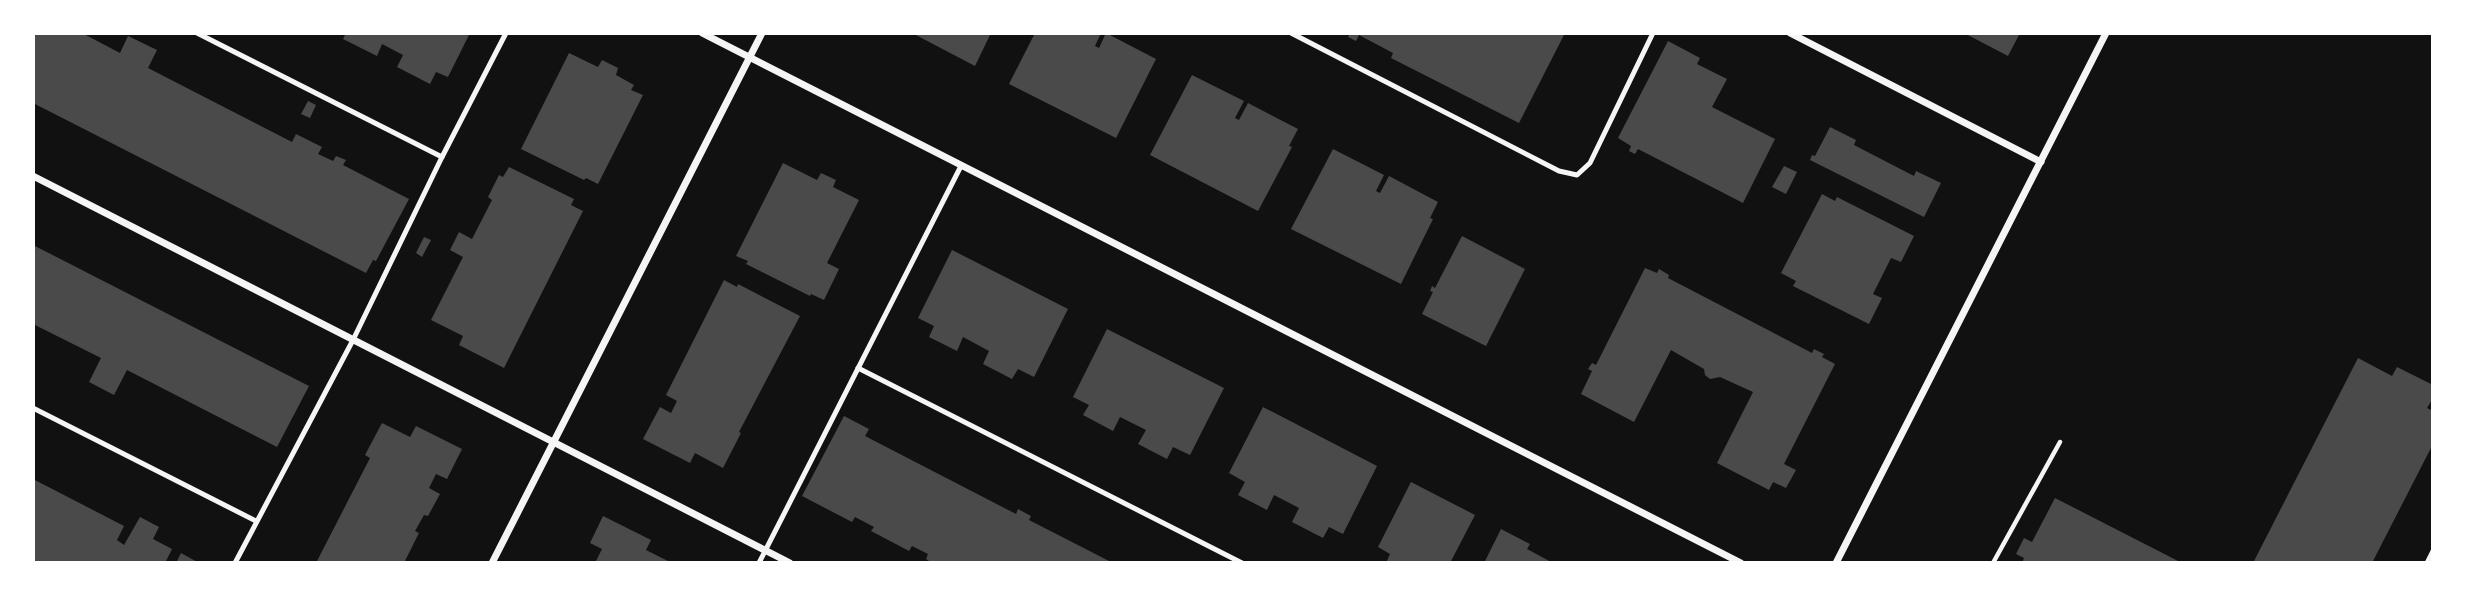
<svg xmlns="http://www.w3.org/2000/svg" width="2466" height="596" font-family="Poppins,sans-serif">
<rect width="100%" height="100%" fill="#111"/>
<!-- building -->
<g fill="#4a4a4a">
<path d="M 33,33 L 82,33 L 120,53 L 128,36 L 157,50 L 148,68 L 292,142 L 296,134 L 322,147 L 318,154 L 333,161 L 336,156 L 346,160 L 343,165 L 409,199 L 376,261 L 373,260 L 366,273 L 33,103 Z"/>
<path d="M 346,33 L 470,33 L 448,77 L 436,72 L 430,84 L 397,67 L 403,55 L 382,44 L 377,56 L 343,39 Z"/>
<path d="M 912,33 L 991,33 L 975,66 Z"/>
<path d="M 1035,33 L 1101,33 L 1095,46 L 1099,48 L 1106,33 L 1156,59 L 1116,138 L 1009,84 Z"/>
<path d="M 1350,33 L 1565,33 L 1519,123 L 1391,58 L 1393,53 L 1359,35 L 1356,41 L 1348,37 Z"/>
<path d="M 1964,33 L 2020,33 L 2008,56 Z"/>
<path d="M 1668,41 L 1700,58 L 1697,64 L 1727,79 L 1712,107 L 1775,139 L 1743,203 L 1638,149 L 1635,154 L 1629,151 L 1631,146 L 1618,138 Z"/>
<path d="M 569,53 L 598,67 L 602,60 L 618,68 L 616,75 L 634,85 L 631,90 L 643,95 L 598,184 L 586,178 L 584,180 L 521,149 Z"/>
<path d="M 1192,75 L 1244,101 L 1235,118 L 1239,120 L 1248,103 L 1298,129 L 1289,146 L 1292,147 L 1258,211 L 1150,155 Z"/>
<path d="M 308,101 L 316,105 L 310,118 L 301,114 Z"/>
<path d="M 1830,127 L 1856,140 L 1854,145 L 1914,176 L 1916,171 L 1941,183 L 1924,217 L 1810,160 L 1812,155 L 1815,156 Z"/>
<path d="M 1333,149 L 1384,175 L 1376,191 L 1380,193 L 1389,176 L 1438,202 L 1430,218 L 1433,219 L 1401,284 L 1291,229 Z"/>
<path d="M 783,163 L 817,180 L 821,173 L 836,180 L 833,187 L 859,200 L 827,263 L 839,269 L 824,300 L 811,294 L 810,296 L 746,264 L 748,261 L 736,256 Z"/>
<path d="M 1784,166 L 1797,172 L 1786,194 L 1772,187 Z"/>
<path d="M 509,167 L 574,199 L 571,205 L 583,211 L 504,368 L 459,345 L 463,336 L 431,320 L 463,257 L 450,250 L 459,232 L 472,239 L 492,200 L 488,197 L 499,175 L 503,177 Z"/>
<path d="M 1822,194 L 1835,201 L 1837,197 L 1914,236 L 1901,262 L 1891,258 L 1873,294 L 1882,298 L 1869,324 L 1793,286 L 1796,281 L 1781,273 Z"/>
<path d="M 1462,236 L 1525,269 L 1486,346 L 1422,314 L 1433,292 L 1430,291 L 1432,286 L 1435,288 Z"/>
<path d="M 424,237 L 431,240 L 422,257 L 416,253 Z"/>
<path d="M 33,245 L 309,386 L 277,447 L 127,370 L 114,395 L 89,382 L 101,358 L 33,324 Z"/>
<path d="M 952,250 L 1068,309 L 1034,377 L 1018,369 L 1012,379 L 983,364 L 989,351 L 963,337 L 957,351 L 929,337 L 934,326 L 918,318 Z"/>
<path d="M 1645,268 L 1657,273 L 1659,269 L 1669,275 L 1668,278 L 1812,353 L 1814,349 L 1824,354 L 1822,357 L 1835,364 L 1784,464 L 1796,470 L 1786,488 L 1773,482 L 1769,490 L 1717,463 L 1753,392 L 1720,377 L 1710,379 L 1705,375 L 1704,369 L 1671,350 L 1634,422 L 1581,394 L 1592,371 L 1588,369 L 1592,363 L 1596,365 Z"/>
<path d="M 724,280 L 737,287 L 738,284 L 800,316 L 739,432 L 741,433 L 723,468 L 695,453 L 690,463 L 643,439 L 660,407 L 671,413 L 677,401 L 666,395 Z"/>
<path d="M 1107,329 L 1224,388 L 1190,455 L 1173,447 L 1167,459 L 1138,444 L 1146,430 L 1120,417 L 1113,431 L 1083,415 L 1089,405 L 1073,397 Z"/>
<path d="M 2358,358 L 2392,376 L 2397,367 L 2433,385 L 2433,398 L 2427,408 L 2433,411 L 2433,444 L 2372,563 L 2253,563 Z"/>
<path d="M 1263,407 L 1377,466 L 1343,534 L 1329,527 L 1323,538 L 1292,522 L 1299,508 L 1274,495 L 1267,510 L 1238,495 L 1245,482 L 1229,473 Z"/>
<path d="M 844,416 L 869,429 L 865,436 L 1016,514 L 1018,509 L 1031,516 L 1029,520 L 1113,563 L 932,563 L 926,559 L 928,554 L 912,546 L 909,551 L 871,531 L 874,527 L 855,517 L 852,522 L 802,496 Z"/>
<path d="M 382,423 L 410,437 L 416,426 L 462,449 L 447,479 L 436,474 L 429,488 L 440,494 L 428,516 L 424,515 L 415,531 L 419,533 L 404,563 L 316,563 L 370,458 L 365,455 Z"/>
<path d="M 33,479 L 124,526 L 117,540 L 124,545 L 140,517 L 159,527 L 153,539 L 172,549 L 165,563 L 33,563 Z"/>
<path d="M 1411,482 L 1475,515 L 1450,563 L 1386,563 L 1390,554 L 1378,547 Z"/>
<path d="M 2055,498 L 2182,563 L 2022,563 L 2024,558 L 2016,554 L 2024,538 L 2032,542 Z"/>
<path d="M 603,516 L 651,540 L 646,550 L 672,563 L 595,563 L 602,549 L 590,543 Z"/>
<path d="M 1501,529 L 1530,544 L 1527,549 L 1553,563 L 1484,563 Z"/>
<path d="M 181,553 L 199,563 L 176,563 Z"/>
</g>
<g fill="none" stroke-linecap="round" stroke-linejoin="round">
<!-- path -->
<path stroke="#f5f5f5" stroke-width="4.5" d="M 1993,563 L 2060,442"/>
<!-- service -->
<g stroke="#f5f5f5" stroke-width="5">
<path d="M 197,33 L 442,157 L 506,33"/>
<path d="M 1291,33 L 1559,171 L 1577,175 L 1590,163 L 1653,33"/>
<path d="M 858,368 L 1242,563"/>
<path d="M 33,408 L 256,521"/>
<path d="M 235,563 L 353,340 L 442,157"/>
<path d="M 759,563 L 961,166"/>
<path d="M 2427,563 L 2433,551"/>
</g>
<!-- minor -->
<g stroke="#f5f5f5" stroke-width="7">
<path d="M 702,33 L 1741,563"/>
<path d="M 1790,33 L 2041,162"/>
<path d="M 33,176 L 790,563"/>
<path d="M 492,563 L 762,33"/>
<path d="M 1836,563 L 2106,33"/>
</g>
</g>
<!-- border -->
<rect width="2466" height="596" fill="none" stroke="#ffffff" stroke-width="70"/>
</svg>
